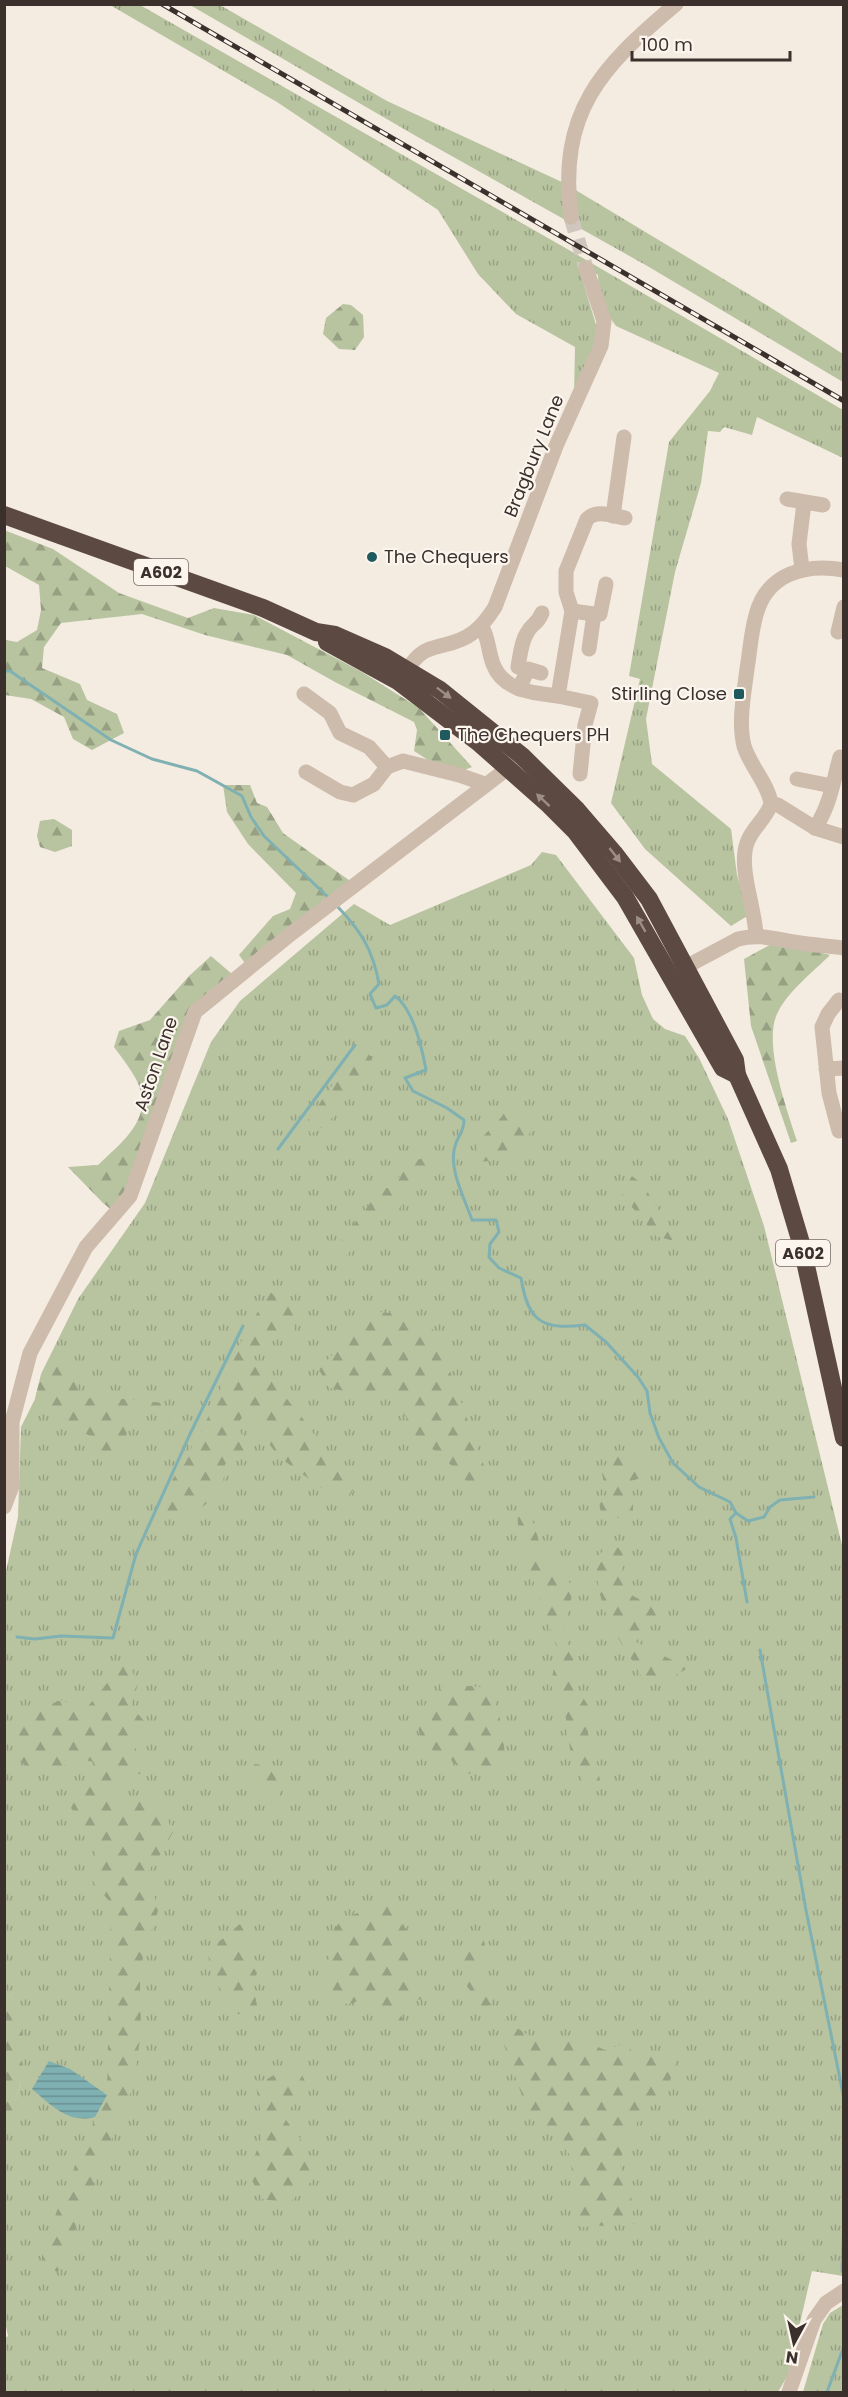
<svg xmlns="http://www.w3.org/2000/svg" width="848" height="2397" font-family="Poppins,sans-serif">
<defs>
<pattern id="grass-tufts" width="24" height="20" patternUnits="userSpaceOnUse" patternTransform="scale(1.5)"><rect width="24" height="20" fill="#b8c4a0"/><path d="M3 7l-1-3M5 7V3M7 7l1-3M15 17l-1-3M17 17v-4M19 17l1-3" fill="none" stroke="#97a083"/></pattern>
<pattern id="forest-firs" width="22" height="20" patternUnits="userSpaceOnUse" patternTransform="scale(1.5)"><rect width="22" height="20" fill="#b8c4a0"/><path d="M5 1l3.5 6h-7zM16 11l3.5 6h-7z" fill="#97a083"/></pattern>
<pattern id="water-rules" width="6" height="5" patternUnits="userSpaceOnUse" patternTransform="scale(1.5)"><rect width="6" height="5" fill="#7fb0b2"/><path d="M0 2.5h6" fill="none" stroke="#699091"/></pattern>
</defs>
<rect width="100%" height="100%" fill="#f4ebe1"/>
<!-- grass -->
<g fill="url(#grass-tufts)">
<path d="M 110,5 L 140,5 L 569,250 L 843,410 L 843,458 L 757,417 L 752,435 L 724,427 L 720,432 L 708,431 L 701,483 L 675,572 L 646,719 L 652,764 L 731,829 L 737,875 L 749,915 L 731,926 L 645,849 L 611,803 L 640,679 L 629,676 L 669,442 L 710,391 L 719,373 L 616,326 C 605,312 598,293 598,275 L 577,262 L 597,328 L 598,339 L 574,396 L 575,347 L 516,314 L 478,274 L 438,210 L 277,102 Z"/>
<path d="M 190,5 L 220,5 L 387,101 L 564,183 L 765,304 L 843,354 L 843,382 L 649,267 L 416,136 Z"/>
<path d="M 542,852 L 556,855 L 634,958 L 642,995 L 653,1019 L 665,1029 L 685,1036 L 699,1058 L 728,1119 L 764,1226 L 843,1549 L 843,2276 L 812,2271 L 788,2375 L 778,2392 L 5,2392 L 5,2338 L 8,2336 L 4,2317 L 4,2137 L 21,2082 L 13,1998 L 4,1992 L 4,1580 L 18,1517 L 21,1427 L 35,1399 L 41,1374 L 78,1299 L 145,1203 L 211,1042 L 240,1001 L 354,904 L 390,925 L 531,865 Z"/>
<path d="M 843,2305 L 843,2392 L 803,2392 L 823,2324 L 830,2313 Z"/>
</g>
<!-- forest -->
<g fill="url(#forest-firs)">
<path d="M 343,304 L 351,305 L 363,315 L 364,337 L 355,350 L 339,349 L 323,334 L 326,318 Z"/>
<path d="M 4,530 L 53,549 L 119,593 L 188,618 L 214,608 L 254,615 L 362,672 L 419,708 L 472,767 L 457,773 L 442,769 L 414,751 L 417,730 L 414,722 L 335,682 L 287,655 L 205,635 L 142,614 L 61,623 L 44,647 L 42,668 L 80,684 L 87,700 L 117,714 L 124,733 L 92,750 L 73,739 L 64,717 L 31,699 L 5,695 L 5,640 L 17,642 L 37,630 L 41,610 L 39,585 L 5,566 Z"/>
<path d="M 223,785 L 250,785 L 257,803 L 267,807 L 283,833 L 353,883 L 247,966 L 239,955 L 273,916 L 290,909 L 296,893 L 248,844 L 227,812 Z"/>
<path d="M 54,819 L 72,830 L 72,846 L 55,852 L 40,847 L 37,836 L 40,821 Z"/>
<path d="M 777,941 L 830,955 C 812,973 788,991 777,1014 C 763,1044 787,1110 797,1141 L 791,1143 L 751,1026 L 744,959 Z"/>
<path d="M 211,956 L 232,974 L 194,1011 L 127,1197 L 114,1212 L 103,1203 L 68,1167 L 98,1165 C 123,1141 156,1117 136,1079 C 130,1068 122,1058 114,1047 L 119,1031 L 150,1020 L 189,976 Z"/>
<path d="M 362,1050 L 372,1057 L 368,1070 L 359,1083 L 348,1088 L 329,1123 L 310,1134 L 308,1120 L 345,1067 Z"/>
<path d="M 505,1112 L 519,1113 L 531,1126 C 526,1158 507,1158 480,1162 L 476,1145 C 486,1131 496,1126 505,1112 Z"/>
<path d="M 433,1157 L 437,1168 L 427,1177 L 412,1178 L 400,1209 L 382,1214 L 368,1222 L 360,1239 L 347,1255 L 326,1266 L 337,1246 L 380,1190 L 395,1186 C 404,1165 410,1159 433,1157 Z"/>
<path d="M 626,1173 C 649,1182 663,1222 677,1242 L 656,1236 L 622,1195 Z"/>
<path d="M 270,1292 L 293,1310 L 295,1331 L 282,1332 L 269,1344 L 247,1350 L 304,1420 L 353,1490 L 345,1505 L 279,1457 L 245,1412 L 237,1426 L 251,1451 L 225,1464 C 226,1494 207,1504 185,1519 L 156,1508 L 205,1424 L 245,1333 Z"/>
<path d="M 370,1311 L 416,1316 L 436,1332 L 487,1474 L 475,1490 L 441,1455 L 417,1438 L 392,1390 L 362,1395 L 330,1388 L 319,1370 Z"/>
<path d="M 54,1359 C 77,1370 78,1380 80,1403 L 94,1396 L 164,1403 L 169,1419 L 147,1406 L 128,1411 C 128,1440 125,1446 107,1469 L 96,1454 L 90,1436 L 62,1420 L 35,1399 L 39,1383 Z"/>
<path d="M 628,1452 L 646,1463 L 644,1477 L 631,1481 L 626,1494 L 633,1502 L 633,1518 L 602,1518 L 599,1503 L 609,1495 L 605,1489 L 602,1473 L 611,1460 Z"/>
<path d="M 517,1510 C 542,1523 533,1532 543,1552 C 550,1565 560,1575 571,1584 C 573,1600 570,1609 562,1624 L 574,1662 L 571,1679 L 591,1710 L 588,1734 L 595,1751 L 600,1781 L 590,1794 L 575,1766 L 570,1749 L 565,1712 L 551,1685 L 557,1648 L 519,1540 Z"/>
<path d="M 612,1544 L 623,1551 L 622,1583 L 633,1596 L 652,1605 L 658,1619 L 643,1628 L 634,1641 L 688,1668 L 674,1676 L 644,1681 C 630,1654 608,1628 601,1598 C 597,1585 597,1571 596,1557 Z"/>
<path d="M 127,1659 L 138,1684 L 131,1706 L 144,1721 L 135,1745 L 142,1773 L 121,1780 L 117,1796 L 160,1803 L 173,1832 L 157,1860 L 139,1882 L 153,1890 L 158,1911 L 143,1956 L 140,1983 L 141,2030 L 134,2084 L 58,2272 L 42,2265 L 42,2249 L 87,2136 L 107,2095 L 111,1903 L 94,1884 L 89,1867 L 99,1843 L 71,1808 L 95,1762 L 82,1760 L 46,1771 L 25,1766 L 13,1750 L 20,1715 L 62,1700 L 85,1710 Z"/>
<path d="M 446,1684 L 490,1688 L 499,1713 L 506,1760 L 485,1773 L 466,1774 L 451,1760 L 421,1744 L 416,1713 Z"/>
<path d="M 254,1764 L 286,1767 C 285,1785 283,1796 267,1805 L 251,1777 Z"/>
<path d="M 386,1902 L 397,1919 L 416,1940 L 413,1958 L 402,1971 L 428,1998 L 394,2004 L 413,2036 L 384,2011 L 372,1995 L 350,2004 L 332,2003 L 324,1987 L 333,1931 L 342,1919 Z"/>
<path d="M 241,1923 L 247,1937 L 247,1958 L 257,1973 L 253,1985 L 259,2016 L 238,2014 L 212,1977 L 207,1949 L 221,1940 Z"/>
<path d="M 465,1930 L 483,1937 L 487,1953 L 478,1973 L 492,2003 L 484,2009 L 466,1985 L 462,1970 Z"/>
<path d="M 5,1992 L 13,1998 L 23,2017 L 21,2082 L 5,2137 Z"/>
<path d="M 504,2020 L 538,2041 L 584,2041 L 605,2050 L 626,2043 L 636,2057 L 677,2056 L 665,2099 L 646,2109 L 624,2143 L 620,2167 L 631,2195 L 634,2224 L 581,2227 L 569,2153 L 526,2107 L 500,2033 Z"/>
<path d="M 299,2069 L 307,2085 L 294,2100 L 286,2120 L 305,2145 L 317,2176 L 289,2203 L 262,2199 L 248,2173 L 264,2132 L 256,2086 L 282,2070 Z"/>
</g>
<!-- water -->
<path fill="url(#water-rules)" d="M 49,2061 L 70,2069 L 107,2095 L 95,2117 C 68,2124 51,2105 32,2089 Z"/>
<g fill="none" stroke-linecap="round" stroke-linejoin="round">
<!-- stream -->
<g stroke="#7fb0b2" stroke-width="3">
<path d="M 4,671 L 10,671 L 111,740 L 152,759 L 197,771 L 242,796 L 251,817 L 264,836 L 330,899"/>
<path d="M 337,906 C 361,931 373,950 379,984 L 370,994 L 376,1008 L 387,1005 L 395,996 C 413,1009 422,1048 426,1070 L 405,1078 L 413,1091 L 447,1108 L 464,1120 C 464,1132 458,1135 455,1146 C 448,1169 465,1199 472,1220 L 496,1220 L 499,1232 L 490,1244 L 489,1257 L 499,1268 L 521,1278 C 528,1322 542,1330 585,1325 L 606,1342 L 638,1377 L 647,1391 L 650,1413 L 659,1438 L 673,1463 L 699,1487 L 730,1502 L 736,1513 L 748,1521 L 764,1517 L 770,1507 L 780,1500 L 814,1497"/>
<path d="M 278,1149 L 355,1045"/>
<path d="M 736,1513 L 730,1519 L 736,1538 L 747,1602"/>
<path d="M 17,1637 L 35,1639 L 61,1636 L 113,1638 L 136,1554 L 190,1434 L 243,1326"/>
<path d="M 760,1650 L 806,1910 L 844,2099"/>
<path d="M 842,2271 L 844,2215"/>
<path d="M 827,2392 L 844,2346"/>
</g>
<!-- minor-tunnel -->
<path stroke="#cfc6bd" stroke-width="15" stroke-dasharray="15 8" stroke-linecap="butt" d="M 571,217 L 586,268"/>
<!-- minor -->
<g stroke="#cdbbac" stroke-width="15">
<path d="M 571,217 C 558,112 600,68 676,4"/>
<path d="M 787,499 L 823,505"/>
<path d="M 613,516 L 624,437"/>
<path d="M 802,569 L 799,544 L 804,503"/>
<path d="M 572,611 L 594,614 L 589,649"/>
<path d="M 594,614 L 600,614 L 606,584"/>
<path d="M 482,627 C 489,639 488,651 493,664 C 503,691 534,693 558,696 L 572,611 L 566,592 L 566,571 L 587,519 C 597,509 612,516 625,518"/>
<path d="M 838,632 L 844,607"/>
<path d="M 518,667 C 520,656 521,642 527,633 C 532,623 537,625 542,613"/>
<path d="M 401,678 C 407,670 414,658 422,653 C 429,648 437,647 444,645 C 470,639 481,629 495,607 L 556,446 L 601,346 L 604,321 L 586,268"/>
<path d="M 519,689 L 528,669 L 541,673"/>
<path d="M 304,694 L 330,713 L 340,733 L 369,747 L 387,767 L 403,761 L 459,775 L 485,784"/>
<path d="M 558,696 L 591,703 L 585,725 L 580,774"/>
<path d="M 306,772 L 340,792 L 353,795 L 374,784 L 387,767"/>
<path d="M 797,779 L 832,786"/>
<path d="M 771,804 L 778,805 L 815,828 L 844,837"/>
<path d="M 815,828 C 830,806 833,782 840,757"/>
<path d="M 756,935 C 755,908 738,868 747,843 C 752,828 766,819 771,804 C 769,785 750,766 744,746 C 738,722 744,694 747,669 C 750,651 751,632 756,615 C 767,573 806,563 844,570"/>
<path d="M 676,972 L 738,939 C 760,933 778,940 800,943 C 814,945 829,946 844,948"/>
<path d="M 839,1000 L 828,1014 L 822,1027 L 829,1093 L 839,1131"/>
<path d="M 826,1069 L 844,1068"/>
<path d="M 4,1507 L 12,1486 L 12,1422 L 30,1353 L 86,1247 L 130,1196 L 195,1012 L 292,933 L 516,762"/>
<path d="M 789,2392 L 814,2320 L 826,2303 L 844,2291"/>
</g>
<!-- highway -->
<g stroke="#5c4a42" stroke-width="18">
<path d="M 4,515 L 263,608 L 316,632 L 335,635 L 385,657 L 440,690 L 522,756 L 577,810 L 614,853 L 649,899 L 735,1060 L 737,1075 L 779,1169 L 801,1243 L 844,1438"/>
<path d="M 327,642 L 398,681 L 478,742 L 547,803 L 576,832 L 625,897 L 723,1068 L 737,1075"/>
</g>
<!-- rail casing -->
<g stroke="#3b302b" stroke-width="5">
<path id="rail" d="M 162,4 L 844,401"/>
</g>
<!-- rail -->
<use href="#rail" stroke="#fbf5ee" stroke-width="3" stroke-dasharray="9" stroke-linecap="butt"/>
</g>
<!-- one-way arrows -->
<defs><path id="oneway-solid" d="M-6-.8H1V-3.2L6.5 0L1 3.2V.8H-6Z" transform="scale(1.5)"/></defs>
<g fill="#9c8e87">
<use href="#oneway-solid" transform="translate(444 693) rotate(37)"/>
<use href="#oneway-solid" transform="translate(543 800) rotate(-137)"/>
<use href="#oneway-solid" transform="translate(615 855) rotate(52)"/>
<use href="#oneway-solid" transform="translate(641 924) rotate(-120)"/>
</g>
<!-- markers -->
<g fill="#1f5a5e" stroke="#fbf5ee" stroke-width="2">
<circle cx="372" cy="557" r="6"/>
<rect x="733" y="688" width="12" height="12" rx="3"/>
<rect x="439" y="729" width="12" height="12" rx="3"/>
</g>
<g text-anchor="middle" stroke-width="4.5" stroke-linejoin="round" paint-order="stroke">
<!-- shield labels -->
<g fill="#fbf5ee" stroke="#756b66" stroke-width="1.5">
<rect x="134" y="559" width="54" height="26" rx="4.5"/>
<rect x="776" y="1240" width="54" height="26" rx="4.5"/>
</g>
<g font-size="16" font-weight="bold" fill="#3b302b">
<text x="161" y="578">A602</text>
<text x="803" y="1259">A602</text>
</g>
<!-- street labels -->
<g font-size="18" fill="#3b302b" stroke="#fbf5ee">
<text transform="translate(534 456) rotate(-68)" y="6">Bragbury Lane</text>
<text transform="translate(156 1064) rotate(-71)" y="6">Aston Lane</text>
</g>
<!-- poi labels -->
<g font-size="18" fill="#3b302b" stroke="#fbf5ee" text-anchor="start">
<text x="384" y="563">The Chequers</text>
<text x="727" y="700" text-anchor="end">Stirling Close</text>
<text x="457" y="741">The Chequers PH</text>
</g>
</g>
<!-- border -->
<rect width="848" height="2397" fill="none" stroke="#3b302b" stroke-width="12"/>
<!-- north arrow -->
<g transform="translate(794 2343) rotate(188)" stroke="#fbf5ee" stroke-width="4.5" paint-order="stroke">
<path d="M0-4.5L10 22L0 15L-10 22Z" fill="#3b302b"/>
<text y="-9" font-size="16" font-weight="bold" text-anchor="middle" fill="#3b302b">N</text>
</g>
<!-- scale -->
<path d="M632 51v9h158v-9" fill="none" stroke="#3b302b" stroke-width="3"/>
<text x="641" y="51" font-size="18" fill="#3b302b" stroke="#fbf5ee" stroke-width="4.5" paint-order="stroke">100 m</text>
</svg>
